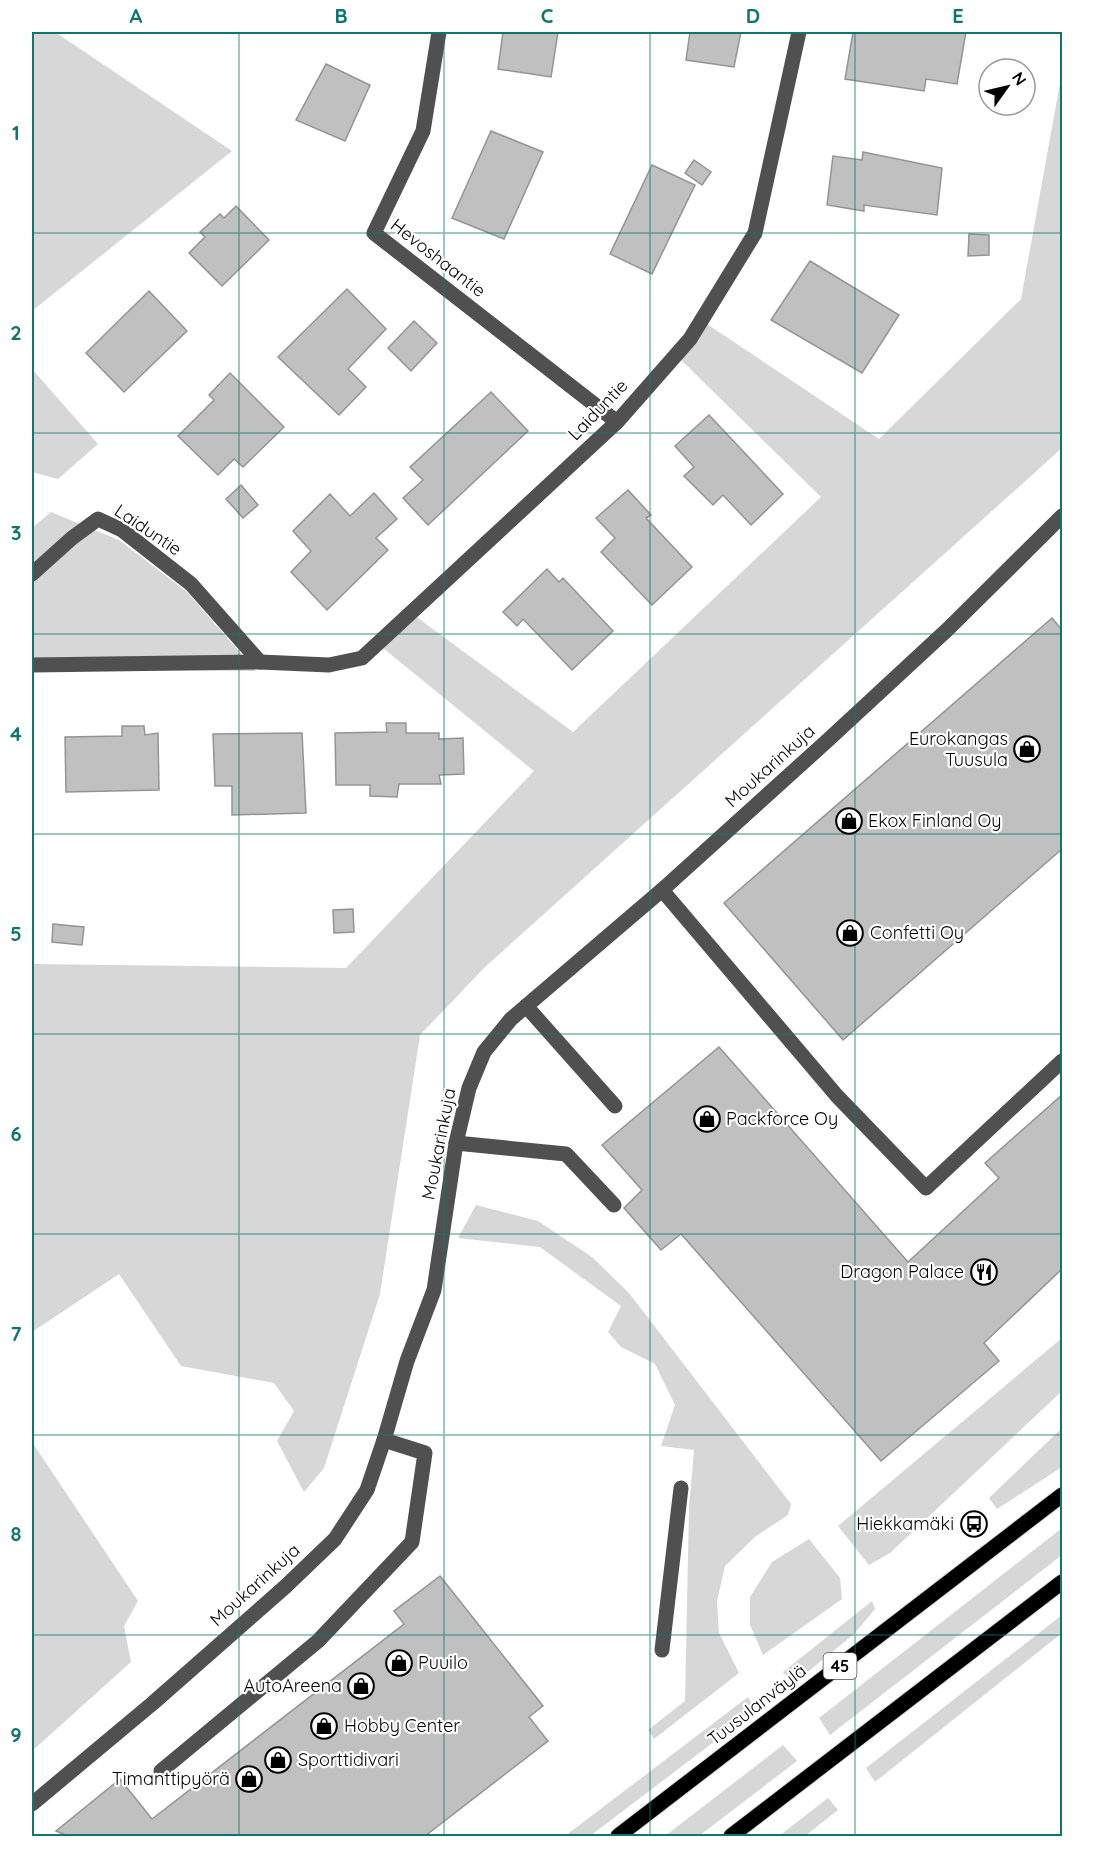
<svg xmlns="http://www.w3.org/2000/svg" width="1094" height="1868" font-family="Quicksand,sans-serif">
<rect width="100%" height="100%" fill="#fff"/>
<!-- green -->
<g fill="#d7d7d7">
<path d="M 32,32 L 55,32 L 232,151 L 32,311 Z"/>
<path d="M 1062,72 L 1062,448 L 485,967 L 420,1035 L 380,1294 L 324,1468 L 304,1492 L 277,1441 L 294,1411 L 274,1383 L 181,1366 L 119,1274 L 32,1332 L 32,964 L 346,968 L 534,771 L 378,644 L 411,613 L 573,732 L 821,497 L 676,355 L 701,320 L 879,439 L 1021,299 Z"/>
<path d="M 32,369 L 98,444 L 58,479 L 32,472 Z"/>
<path d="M 51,512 L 119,540 L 187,592 L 256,671 L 32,670 L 32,528 Z"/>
<path d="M 476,1205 L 538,1221 L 592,1257 L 629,1293 L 791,1504 L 788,1515 L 756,1536 L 725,1566 L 717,1601 L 719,1633 L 739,1673 L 654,1739 L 648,1730 L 685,1701 L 689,1508 L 694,1450 L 661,1446 L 675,1405 L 655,1364 L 621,1347 L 608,1332 L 621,1306 L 540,1247 L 458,1238 Z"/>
<path d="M 1062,1338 L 1062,1391 L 890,1553 L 869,1565 L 838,1526 Z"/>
<path d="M 1062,1428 L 1062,1467 L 997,1509 L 989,1498 Z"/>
<path d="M 32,1442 L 138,1601 L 124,1626 L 131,1662 L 32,1751 Z"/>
<path d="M 1062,1528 L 1062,1555 L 830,1735 L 819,1718 Z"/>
<path d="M 809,1539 L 840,1578 L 842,1599 L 763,1655 L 750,1625 L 750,1597 L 772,1562 Z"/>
<path d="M 872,1601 L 875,1609 L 854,1634 L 793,1684 L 783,1672 Z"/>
<path d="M 1062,1615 L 1062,1633 L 875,1782 L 866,1768 Z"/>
<path d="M 748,1697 L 756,1710 L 590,1836 L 565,1836 Z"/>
<path d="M 783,1745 L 797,1761 L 699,1836 L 665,1836 Z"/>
<path d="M 828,1798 L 838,1810 L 805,1836 L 779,1836 Z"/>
</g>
<!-- building -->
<g fill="#c0c0c0" stroke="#949494" stroke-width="1.5">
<path d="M 503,32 L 558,32 L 551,77 L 498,69 Z"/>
<path d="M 690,32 L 741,32 L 734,67 L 686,60 Z"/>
<path d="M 853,32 L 966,32 L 957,84 L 926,79 L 924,91 L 845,79 Z"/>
<path d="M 326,64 L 370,85 L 345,141 L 296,120 Z"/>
<path d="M 491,131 L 543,152 L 504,239 L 452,218 Z"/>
<path d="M 863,152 L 942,168 L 937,215 L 864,205 L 864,211 L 827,205 L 833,156 L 862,160 Z"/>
<path d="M 694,160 L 711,172 L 702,185 L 685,173 Z"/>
<path d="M 652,165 L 695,185 L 652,274 L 610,254 Z"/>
<path d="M 236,206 L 269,240 L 222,286 L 189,253 L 205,237 L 200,232 L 220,214 L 224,218 Z"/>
<path d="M 969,234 L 989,235 L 989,255 L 968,256 Z"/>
<path d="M 810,261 L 899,315 L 862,373 L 771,320 Z"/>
<path d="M 347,289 L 386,329 L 348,369 L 366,387 L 339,415 L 278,357 Z"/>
<path d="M 149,291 L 187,331 L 124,392 L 86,353 Z"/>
<path d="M 414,321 L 437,343 L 411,371 L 388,348 Z"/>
<path d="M 230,373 L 284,427 L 243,467 L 234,459 L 218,475 L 178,436 L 214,400 L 209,395 Z"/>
<path d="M 491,392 L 528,431 L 428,525 L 403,498 L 423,480 L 410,467 Z"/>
<path d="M 709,415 L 783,494 L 751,525 L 723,495 L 713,505 L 684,476 L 694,467 L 675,446 Z"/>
<path d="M 241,485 L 258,505 L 243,518 L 226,499 Z"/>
<path d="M 628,490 L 651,515 L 646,518 L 692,567 L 652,605 L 601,552 L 615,538 L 596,518 Z"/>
<path d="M 374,493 L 397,519 L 376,538 L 388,550 L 327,610 L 291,572 L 311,551 L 293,531 L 330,494 L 350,516 Z"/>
<path d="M 547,569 L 559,582 L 563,578 L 613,631 L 572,670 L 523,619 L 517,626 L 503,612 Z"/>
<path d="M 1052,618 L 1062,630 L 1062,849 L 843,1040 L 724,903 Z"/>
<path d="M 386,723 L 406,723 L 406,733 L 439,733 L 439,739 L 463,738 L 464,774 L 439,775 L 441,784 L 399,784 L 397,797 L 370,796 L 370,785 L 336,785 L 335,733 L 387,732 Z"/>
<path d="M 122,726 L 144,726 L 145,735 L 158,733 L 159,790 L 66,792 L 65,737 L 122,736 Z"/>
<path d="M 302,733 L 306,813 L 232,815 L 232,786 L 215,786 L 213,734 Z"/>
<path d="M 353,909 L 354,932 L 334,933 L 333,910 Z"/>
<path d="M 53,924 L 84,927 L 82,945 L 52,942 Z"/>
<path d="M 719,1047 L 908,1262 L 999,1178 L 985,1163 L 1062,1095 L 1062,1269 L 984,1343 L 999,1361 L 881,1461 L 681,1234 L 661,1250 L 624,1208 L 642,1190 L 602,1145 Z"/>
<path d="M 440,1576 L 543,1706 L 529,1717 L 548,1741 L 425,1836 L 68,1836 L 56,1831 L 120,1779 L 152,1819 L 404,1624 L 394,1611 Z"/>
</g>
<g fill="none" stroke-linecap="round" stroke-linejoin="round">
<!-- major casing -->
<g stroke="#dbdbdb" stroke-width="17">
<g id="major">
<path d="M 618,1836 L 1062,1495"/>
<path d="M 731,1836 L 1062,1582"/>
</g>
</g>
<!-- minor -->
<g stroke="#505050" stroke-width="15">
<path d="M 439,32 L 423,131 L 374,233 L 617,422"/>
<path d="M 32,574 L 72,538 L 98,519 L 122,530 L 191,584 L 260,662"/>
<path d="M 32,665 L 260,662 L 329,665 L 362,658 L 617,422 L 690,339 L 755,233 L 799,32"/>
<path d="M 662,890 L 837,1096 L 926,1188 L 1062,1061"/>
<path d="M 526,1006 L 615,1106"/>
<path d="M 456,1143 L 566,1154 L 614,1205"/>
<path d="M 662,1650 L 681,1488"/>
<path d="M 161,1771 L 318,1641 L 412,1542 L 425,1453 L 384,1440"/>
<path d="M 32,1804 L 153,1703 L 286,1586 L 335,1539 L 367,1490 L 384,1440 L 407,1361 L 434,1290 L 456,1143 L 469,1088 L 484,1052 L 511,1019 L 662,890 L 828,740 L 948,629 L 1062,516"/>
</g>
<!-- major -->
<use href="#major" stroke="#000" stroke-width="15"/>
</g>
<!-- grid -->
<path fill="none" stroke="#0f766e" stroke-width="1.5" stroke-opacity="0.55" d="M 239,32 L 239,1836M 444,32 L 444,1836M 650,32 L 650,1836M 855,32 L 855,1836M 32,233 L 1062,233M 32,433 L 1062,433M 32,634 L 1062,634M 32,834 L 1062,834M 32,1034 L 1062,1034M 32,1234 L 1062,1234M 32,1435 L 1062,1435M 32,1635 L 1062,1635"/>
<!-- icons -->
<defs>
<g id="shop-ring" transform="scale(1.35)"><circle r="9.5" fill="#fff" stroke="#000" stroke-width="1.5"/><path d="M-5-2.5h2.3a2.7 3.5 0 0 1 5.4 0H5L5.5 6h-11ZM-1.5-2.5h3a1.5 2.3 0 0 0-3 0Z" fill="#000"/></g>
<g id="restaurant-ring" transform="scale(1.35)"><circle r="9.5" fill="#fff" stroke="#000" stroke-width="1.5"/><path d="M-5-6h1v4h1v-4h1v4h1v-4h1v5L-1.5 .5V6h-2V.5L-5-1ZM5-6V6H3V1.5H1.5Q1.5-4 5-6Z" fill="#000"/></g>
<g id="bus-ring" transform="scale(1.35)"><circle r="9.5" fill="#fff" stroke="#000" stroke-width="1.5"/><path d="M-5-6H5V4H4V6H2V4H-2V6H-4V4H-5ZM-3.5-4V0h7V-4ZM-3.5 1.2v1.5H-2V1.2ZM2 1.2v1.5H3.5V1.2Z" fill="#000"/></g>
</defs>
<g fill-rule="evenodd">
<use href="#shop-ring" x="1027" y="749"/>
<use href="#shop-ring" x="849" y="821"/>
<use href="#shop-ring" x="850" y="933"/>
<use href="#shop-ring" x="707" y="1119"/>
<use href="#restaurant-ring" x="984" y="1272"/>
<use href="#bus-ring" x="974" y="1524"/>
<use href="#shop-ring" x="399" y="1663"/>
<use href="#shop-ring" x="361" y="1686"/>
<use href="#shop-ring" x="324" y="1726"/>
<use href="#shop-ring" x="278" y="1760"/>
<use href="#shop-ring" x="249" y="1779"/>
</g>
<g text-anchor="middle" stroke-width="4.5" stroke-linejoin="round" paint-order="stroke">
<!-- shield labels -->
<rect fill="#fff" stroke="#4c4c4c" stroke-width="1.5" x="823.5" y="1653" width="33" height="26" rx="4.5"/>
<g font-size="16" font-weight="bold" fill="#000">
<text x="840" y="1672">45</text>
</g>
<!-- street labels -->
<g font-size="18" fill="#000" stroke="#fff">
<text transform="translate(438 258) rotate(38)" y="6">Hevoshaantie</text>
<text transform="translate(598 410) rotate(-46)" y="6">Laiduntie</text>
<text transform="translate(148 530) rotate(34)" y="6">Laiduntie</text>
<text transform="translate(770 766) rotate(-42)" y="6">Moukarinkuja</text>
<text transform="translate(439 1144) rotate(-79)" y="6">Moukarinkuja</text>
<text transform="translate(255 1585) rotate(-42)" y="6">Moukarinkuja</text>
<text transform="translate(757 1705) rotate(-38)" y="6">Tuusulanväylä</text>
</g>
<!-- poi labels -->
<g font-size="18" fill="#000" stroke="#fff" text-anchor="start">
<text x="1008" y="745" text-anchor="end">Eurokangas<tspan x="1008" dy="21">Tuusula</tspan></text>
<text x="868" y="827">Ekox Finland Oy</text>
<text x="870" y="939">Confetti Oy</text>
<text x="726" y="1125">Packforce Oy</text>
<text x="964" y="1278" text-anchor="end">Dragon Palace</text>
<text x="954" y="1530" text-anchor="end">Hiekkamäki</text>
<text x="418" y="1669">Puuilo</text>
<text x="342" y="1692" text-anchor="end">AutoAreena</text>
<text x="344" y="1732">Hobby Center</text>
<text x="298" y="1766">Sporttidivari</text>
<text x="230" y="1785" text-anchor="end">Timanttipyörä</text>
</g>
</g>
<!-- border -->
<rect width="1094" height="1868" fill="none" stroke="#ffffff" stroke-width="66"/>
<!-- north arrow -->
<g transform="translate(1007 87) rotate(56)"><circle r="28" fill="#ffffff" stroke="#999999" stroke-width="1.5"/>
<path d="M0-4.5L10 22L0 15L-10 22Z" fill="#000000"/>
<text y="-9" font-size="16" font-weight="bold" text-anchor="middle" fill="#000000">N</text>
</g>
<rect x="33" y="33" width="1028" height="1802" fill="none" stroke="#0f766e" stroke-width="2"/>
<g font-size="20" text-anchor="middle" font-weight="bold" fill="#0f766e">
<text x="136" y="23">A</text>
<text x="341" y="23">B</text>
<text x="547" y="23">C</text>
<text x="753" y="23">D</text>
<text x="958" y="23">E</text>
<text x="16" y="140">1</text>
<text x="16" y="340">2</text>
<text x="16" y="540">3</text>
<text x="16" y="741">4</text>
<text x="16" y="941">5</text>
<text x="16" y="1141">6</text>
<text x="16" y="1341">7</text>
<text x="16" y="1541">8</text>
<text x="16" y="1742">9</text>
</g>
</svg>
